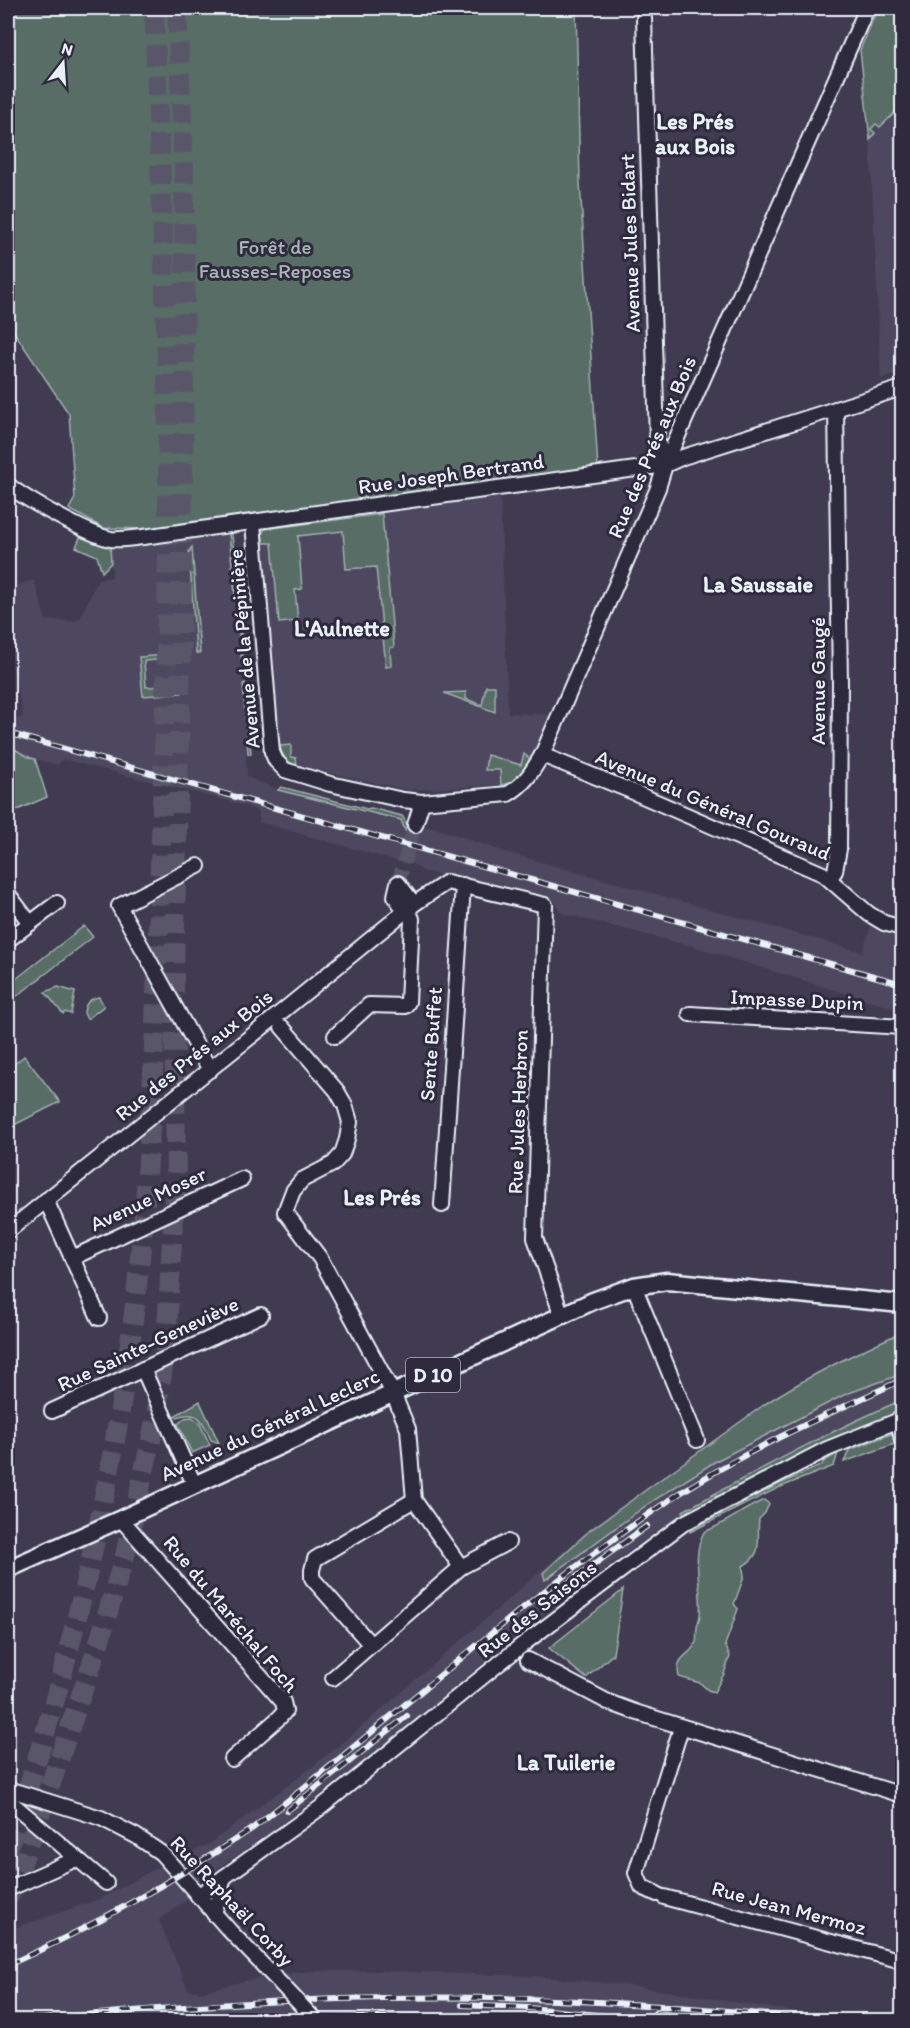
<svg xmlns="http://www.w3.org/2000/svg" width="910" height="2028" font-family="Itim,sans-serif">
<rect width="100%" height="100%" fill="#413b51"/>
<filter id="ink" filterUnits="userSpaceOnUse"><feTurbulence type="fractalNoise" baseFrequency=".0167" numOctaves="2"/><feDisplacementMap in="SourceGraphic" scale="12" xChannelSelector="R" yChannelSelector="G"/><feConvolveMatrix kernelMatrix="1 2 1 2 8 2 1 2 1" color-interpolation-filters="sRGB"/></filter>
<g filter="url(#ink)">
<!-- built -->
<g fill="#4e475f">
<path d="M 902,106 L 902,364 L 898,365 L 899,374 L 881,379 L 870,140 L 875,133 L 871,129 L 877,124 L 881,127 Z"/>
<path d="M 500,496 L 508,713 L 553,715 L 530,766 L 513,782 L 501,785 L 409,790 L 297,766 L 284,758 L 280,746 L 262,533 L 265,529 Z"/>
<path d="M 229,534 L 242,664 L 247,777 L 278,790 L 401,820 L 406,830 L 419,834 L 423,828 L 433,827 L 502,851 L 862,952 L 871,926 L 880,932 L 902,939 L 902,1011 L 699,948 L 561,913 L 554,900 L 423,871 L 410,862 L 396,861 L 259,822 L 259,812 L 247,806 L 62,759 L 58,765 L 26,757 L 15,748 L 8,746 L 8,715 L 20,719 L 23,715 L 12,664 L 19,661 L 8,658 L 8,588 L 34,580 L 46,620 L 74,621 L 80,618 L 98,579 L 112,577 L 110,546 Z"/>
<path d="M 900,1333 L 902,1333 L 902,1416 L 853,1431 L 661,1528 L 528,1625 L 392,1740 L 268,1834 L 206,1876 L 183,1888 L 192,1897 L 159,1920 L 188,1990 L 201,1992 L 265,1976 L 313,1971 L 383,1971 L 532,1976 L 634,1986 L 848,2020 L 8,2020 L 8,1930 L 100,1899 L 160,1866 L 209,1844 L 299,1777 L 353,1734 L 594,1525 L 788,1389 L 847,1357 Z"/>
</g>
<!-- green -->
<g fill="#596d66" stroke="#a0afaf" stroke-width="1.5">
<path d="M 8,8 L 576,8 L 580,183 L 598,468 L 152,529 L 103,528 L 69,509 L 75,498 L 69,414 L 16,335 L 8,316 L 8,163 L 11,138 L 8,104 Z"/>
<path d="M 878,8 L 902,8 L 902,106 L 880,127 L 876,124 L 871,129 L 875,133 L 870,140 L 860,50 Z"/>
<path d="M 382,514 L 394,647 L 390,648 L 391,666 L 386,667 L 376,567 L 346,569 L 343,531 L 298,536 L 302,589 L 295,590 L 298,621 L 279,623 L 272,543 L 263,543 L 262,533 L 265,529 Z"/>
<path d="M 229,534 L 232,534 L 244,664 L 242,664 Z"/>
<path d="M 81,535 L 95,542 L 110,546 L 111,563 L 102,572 L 97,556 L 76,547 Z"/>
<path d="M 192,547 L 200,653 L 196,653 L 189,551 Z"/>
<path d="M 183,654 L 183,658 L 144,661 L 146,687 L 181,685 L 182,693 L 143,696 L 139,657 Z"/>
<path d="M 245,683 L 251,754 L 248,754 L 243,684 Z"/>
<path d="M 486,686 L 495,686 L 495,712 L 444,693 L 466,692 L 466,699 L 482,705 Z"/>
<path d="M 291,745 L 291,757 L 296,758 L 297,766 C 287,762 282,757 280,746 Z"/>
<path d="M 8,746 C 18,749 24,757 35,759 L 47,797 L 8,814 Z"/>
<path d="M 524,754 L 529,758 L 530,766 L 513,782 L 501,785 L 500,770 L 485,770 L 487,755 L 521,765 Z"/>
<path d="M 281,787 L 367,809 L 371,808 L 402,816 L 407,824 L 405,830 L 401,820 L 278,790 Z"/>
<path d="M 84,926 L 93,937 L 8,1003 L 8,985 Z"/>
<path d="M 58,987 L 75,992 L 71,1014 L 65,1012 L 63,1014 L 45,992 Z"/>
<path d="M 99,997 L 104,1006 L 87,1019 L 84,1013 C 85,1003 89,999 99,997 Z"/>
<path d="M 24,1056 L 60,1102 L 8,1128 L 8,1069 Z"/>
<path d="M 900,1333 L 899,1338 L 902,1338 L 902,1374 L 846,1394 L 716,1461 L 648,1504 L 545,1580 L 543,1573 L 589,1531 L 765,1404 C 808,1376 853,1354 900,1333 Z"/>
<path d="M 902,1400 L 902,1416 L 853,1431 L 812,1451 L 806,1451 L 684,1516 L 683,1511 C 755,1472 827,1432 902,1400 Z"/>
<path d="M 200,1401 L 200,1402 L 219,1443 L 211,1440 C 203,1422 200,1409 177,1417 L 174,1416 Z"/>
<path d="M 192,1417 L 199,1422 L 210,1445 L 192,1453 L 178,1424 L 185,1418 Z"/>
<path d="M 896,1432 L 900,1442 L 844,1462 L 849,1450 Z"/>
<path d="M 838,1453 L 834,1466 L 778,1488 L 690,1532 L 690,1530 L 777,1485 L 822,1465 L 823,1462 Z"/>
<path d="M 764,1500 L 769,1504 L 765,1513 L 759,1519 C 756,1540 765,1553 743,1566 L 744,1577 L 734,1604 L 738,1609 L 725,1645 L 730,1656 L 724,1674 L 714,1692 L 708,1690 L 700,1683 L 679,1677 C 674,1655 690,1658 696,1642 C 697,1638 696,1633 697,1628 C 697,1624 700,1619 700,1615 C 703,1587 690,1557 704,1532 C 725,1524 743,1509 764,1500 Z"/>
<path d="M 623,1590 L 613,1654 L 586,1678 L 549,1648 Z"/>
</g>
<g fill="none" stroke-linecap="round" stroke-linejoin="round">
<!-- minor-tunnel -->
<path stroke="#5a566a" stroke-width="14" stroke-dasharray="14 7" stroke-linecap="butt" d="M 398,883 L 415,825"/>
<!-- highway-tunnel -->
<g stroke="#5a566a" stroke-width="20" stroke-dasharray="20 10" stroke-linecap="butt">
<path d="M 8,1848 C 73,1660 119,1465 139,1267 C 153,1134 156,1000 160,866 C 165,723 169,580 168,437 C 167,294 159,151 154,8"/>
<path d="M 8,1899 L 41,1812 L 97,1649 L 125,1555 L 154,1427 L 166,1347 L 176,1171 L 174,975 L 181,650 L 185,283 L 184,171 L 177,8"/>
</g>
<!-- minor casing -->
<g stroke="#e8f1f8" stroke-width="18">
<g id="minor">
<path d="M 644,18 L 657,439 L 665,465"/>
<path d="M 8,485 C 25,499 89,535 111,539 C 121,540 133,538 143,537 L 665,465 L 683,457 L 902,388"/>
<path d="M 253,523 L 272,752 L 276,761 L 285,770 L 330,784 L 403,800 L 422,802 L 508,794 C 525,784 532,772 542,755 L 658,488 L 665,465 L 867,8"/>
<path d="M 542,755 L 631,791 L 823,874 L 869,914 L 884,923 L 902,928"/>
<path d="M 415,825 L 422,802"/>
<path d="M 198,866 L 119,906 L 210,1070"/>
<path d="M 830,878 L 835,871 L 839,849 L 840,683 L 836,409"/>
<path d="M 8,894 L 30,923"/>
<path d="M 405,911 L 395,896 L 398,883 L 414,904"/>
<path d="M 8,940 L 57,903"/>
<path d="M 690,1014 L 902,1027"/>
<path d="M 282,1027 L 337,1091 L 345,1105 L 350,1122 L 347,1139 L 342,1154 L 333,1164 L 302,1180 L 293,1191 L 285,1212 L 320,1258 L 393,1393 L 408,1429 L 414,1500 L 461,1567"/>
<path d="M 335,1036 L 369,1005 L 405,1006 L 408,1002 L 412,919 L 408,910"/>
<path d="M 46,1200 L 99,1318"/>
<path d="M 442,1205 L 463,885"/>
<path d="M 8,1231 L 274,1018 L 414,904 L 447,882 L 545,905 L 535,1238 L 562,1316"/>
<path d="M 72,1258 L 242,1179"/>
<path d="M 634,1286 L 697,1440"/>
<path d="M 143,1369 L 194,1484"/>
<path d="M 52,1411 L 261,1315"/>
<path d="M 898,1420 L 902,1440"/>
<path d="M 121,1519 L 283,1702 L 285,1711 L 280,1717 L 232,1759"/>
<path d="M 371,1645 L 312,1578 L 312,1570 L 315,1559 L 414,1500"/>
<path d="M 528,1660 L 608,1702 L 635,1712 L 902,1795"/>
<path d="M 333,1678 L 461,1567 L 508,1542"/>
<path d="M 8,1789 L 101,1818 L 136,1836 L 161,1853 L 229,1930 L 282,1985"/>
<path d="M 8,1800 L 106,1883"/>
<path d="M 8,1889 L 76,1859"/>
<path d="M 657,1894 L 642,1887 L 636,1873 L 681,1728"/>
<path d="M 198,1896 L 320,1808 L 522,1645 L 684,1523 L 827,1449 L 902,1419"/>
<path d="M 664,1897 L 902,1961"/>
<path d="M 214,1914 L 224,1877"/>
</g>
</g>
<!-- major casing -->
<g stroke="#e8f1f8" stroke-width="21">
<path id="major" d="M 8,1569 L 121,1519 L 593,1301 L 634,1286 L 667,1281 L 902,1304"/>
</g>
<!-- minor -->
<use href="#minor" stroke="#2f2a3d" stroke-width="14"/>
<!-- major -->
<use href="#major" stroke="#2f2a3d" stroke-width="16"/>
<!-- rail casing -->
<g stroke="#e8f1f8" stroke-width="6">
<g id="rail">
<path d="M 8,733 L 902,984"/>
<path d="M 567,1584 L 647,1526"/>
<path d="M 287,1811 L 407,1716"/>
<path d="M 8,1965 C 94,1926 175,1880 253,1828 C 395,1718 527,1594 677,1495 C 748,1449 825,1415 902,1380"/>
<path d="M 462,2005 L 530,2008 L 645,2020"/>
<path d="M 655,2013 L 710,2020"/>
<path d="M 33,2020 C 233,2000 429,1990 630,2004 C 688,2008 748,2011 805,2020"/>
<path d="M 211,2020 L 412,2017 L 512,2020"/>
</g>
</g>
<!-- rail -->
<use href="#rail" stroke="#2f2a3d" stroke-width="4" stroke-dasharray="11" stroke-linecap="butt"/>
<!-- minor-bridge casing -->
<g stroke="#e8f1f8" stroke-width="18" stroke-linecap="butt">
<path id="minor-bridge" d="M 282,1985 L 315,2020"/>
</g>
<!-- minor-bridge -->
<use href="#minor-bridge" stroke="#2f2a3d" stroke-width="14"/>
</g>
</g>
<g text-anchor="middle" stroke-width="6" stroke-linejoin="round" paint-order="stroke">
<!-- shield labels -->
<rect fill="#2f2a3d" stroke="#b0b5c0" stroke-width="1.5" x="406" y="1358" width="54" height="34" rx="4.5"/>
<g font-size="20" font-weight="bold" fill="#e8f1f8">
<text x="433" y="1382">D 10</text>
</g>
<!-- street labels -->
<g font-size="21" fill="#e8f1f8" stroke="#2f2a3d">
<text transform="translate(630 243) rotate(-92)" y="7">Avenue Jules Bidart</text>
<text transform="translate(652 447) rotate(-67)" y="7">Rue des Prés aux Bois</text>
<text transform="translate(451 474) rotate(-8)" y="7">Rue Joseph Bertrand</text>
<text transform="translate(244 649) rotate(-95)" y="7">Avenue de la Pépinière</text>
<text transform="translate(818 681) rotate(-90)" y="7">Avenue Gaugé</text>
<text transform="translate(713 805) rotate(23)" y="7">Avenue du Général Gouraud</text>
<text transform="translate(797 1000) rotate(3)" y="7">Impasse Dupin</text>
<text transform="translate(431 1044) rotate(-86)" y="7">Sente Buffet</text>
<text transform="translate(194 1055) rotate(-39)" y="7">Rue des Prés aux Bois</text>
<text transform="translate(518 1112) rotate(-88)" y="7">Rue Jules Herbron</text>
<text transform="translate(148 1199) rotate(-25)" y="7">Avenue Moser</text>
<text transform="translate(148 1344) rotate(-25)" y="7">Rue Sainte-Geneviève</text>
<text transform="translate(270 1425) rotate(-25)" y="7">Avenue du Général Leclerc</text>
<text transform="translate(537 1609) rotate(-38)" y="7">Rue des Saisons</text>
<text transform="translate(231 1614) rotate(50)" y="7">Rue du Maréchal Foch</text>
<text transform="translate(232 1901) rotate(47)" y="7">Rue Raphaël Corby</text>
<text transform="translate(789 1908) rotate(15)" y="7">Rue Jean Mermoz</text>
</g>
<!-- park labels -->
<g font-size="21" fill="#a8b6b6" stroke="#2f2a3d">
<text x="275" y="254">Forêt de<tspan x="275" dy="24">Fausses-Reposes</tspan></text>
</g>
<!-- neighbourhood labels -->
<g font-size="22" font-weight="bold" fill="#e8f1f8" stroke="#2f2a3d">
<text x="695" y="129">Les Prés<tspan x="695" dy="25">aux Bois</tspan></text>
<text x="758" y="592">La Saussaie</text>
<text x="342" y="636">L'Aulnette</text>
<text x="382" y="1205">Les Prés</text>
<text x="566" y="1770">La Tuilerie</text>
</g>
</g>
<!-- margin -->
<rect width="910" height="2028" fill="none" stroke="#2f2a3d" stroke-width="30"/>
<rect x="15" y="15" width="880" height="1998" fill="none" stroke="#e8f1f8" stroke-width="2" filter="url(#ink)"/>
<!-- north arrow -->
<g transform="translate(63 63) rotate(17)" stroke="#2f2a3d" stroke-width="4.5" paint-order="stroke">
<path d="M0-4.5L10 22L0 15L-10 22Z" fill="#e8f1f8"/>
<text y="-9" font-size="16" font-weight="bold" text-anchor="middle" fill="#e8f1f8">N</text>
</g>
</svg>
